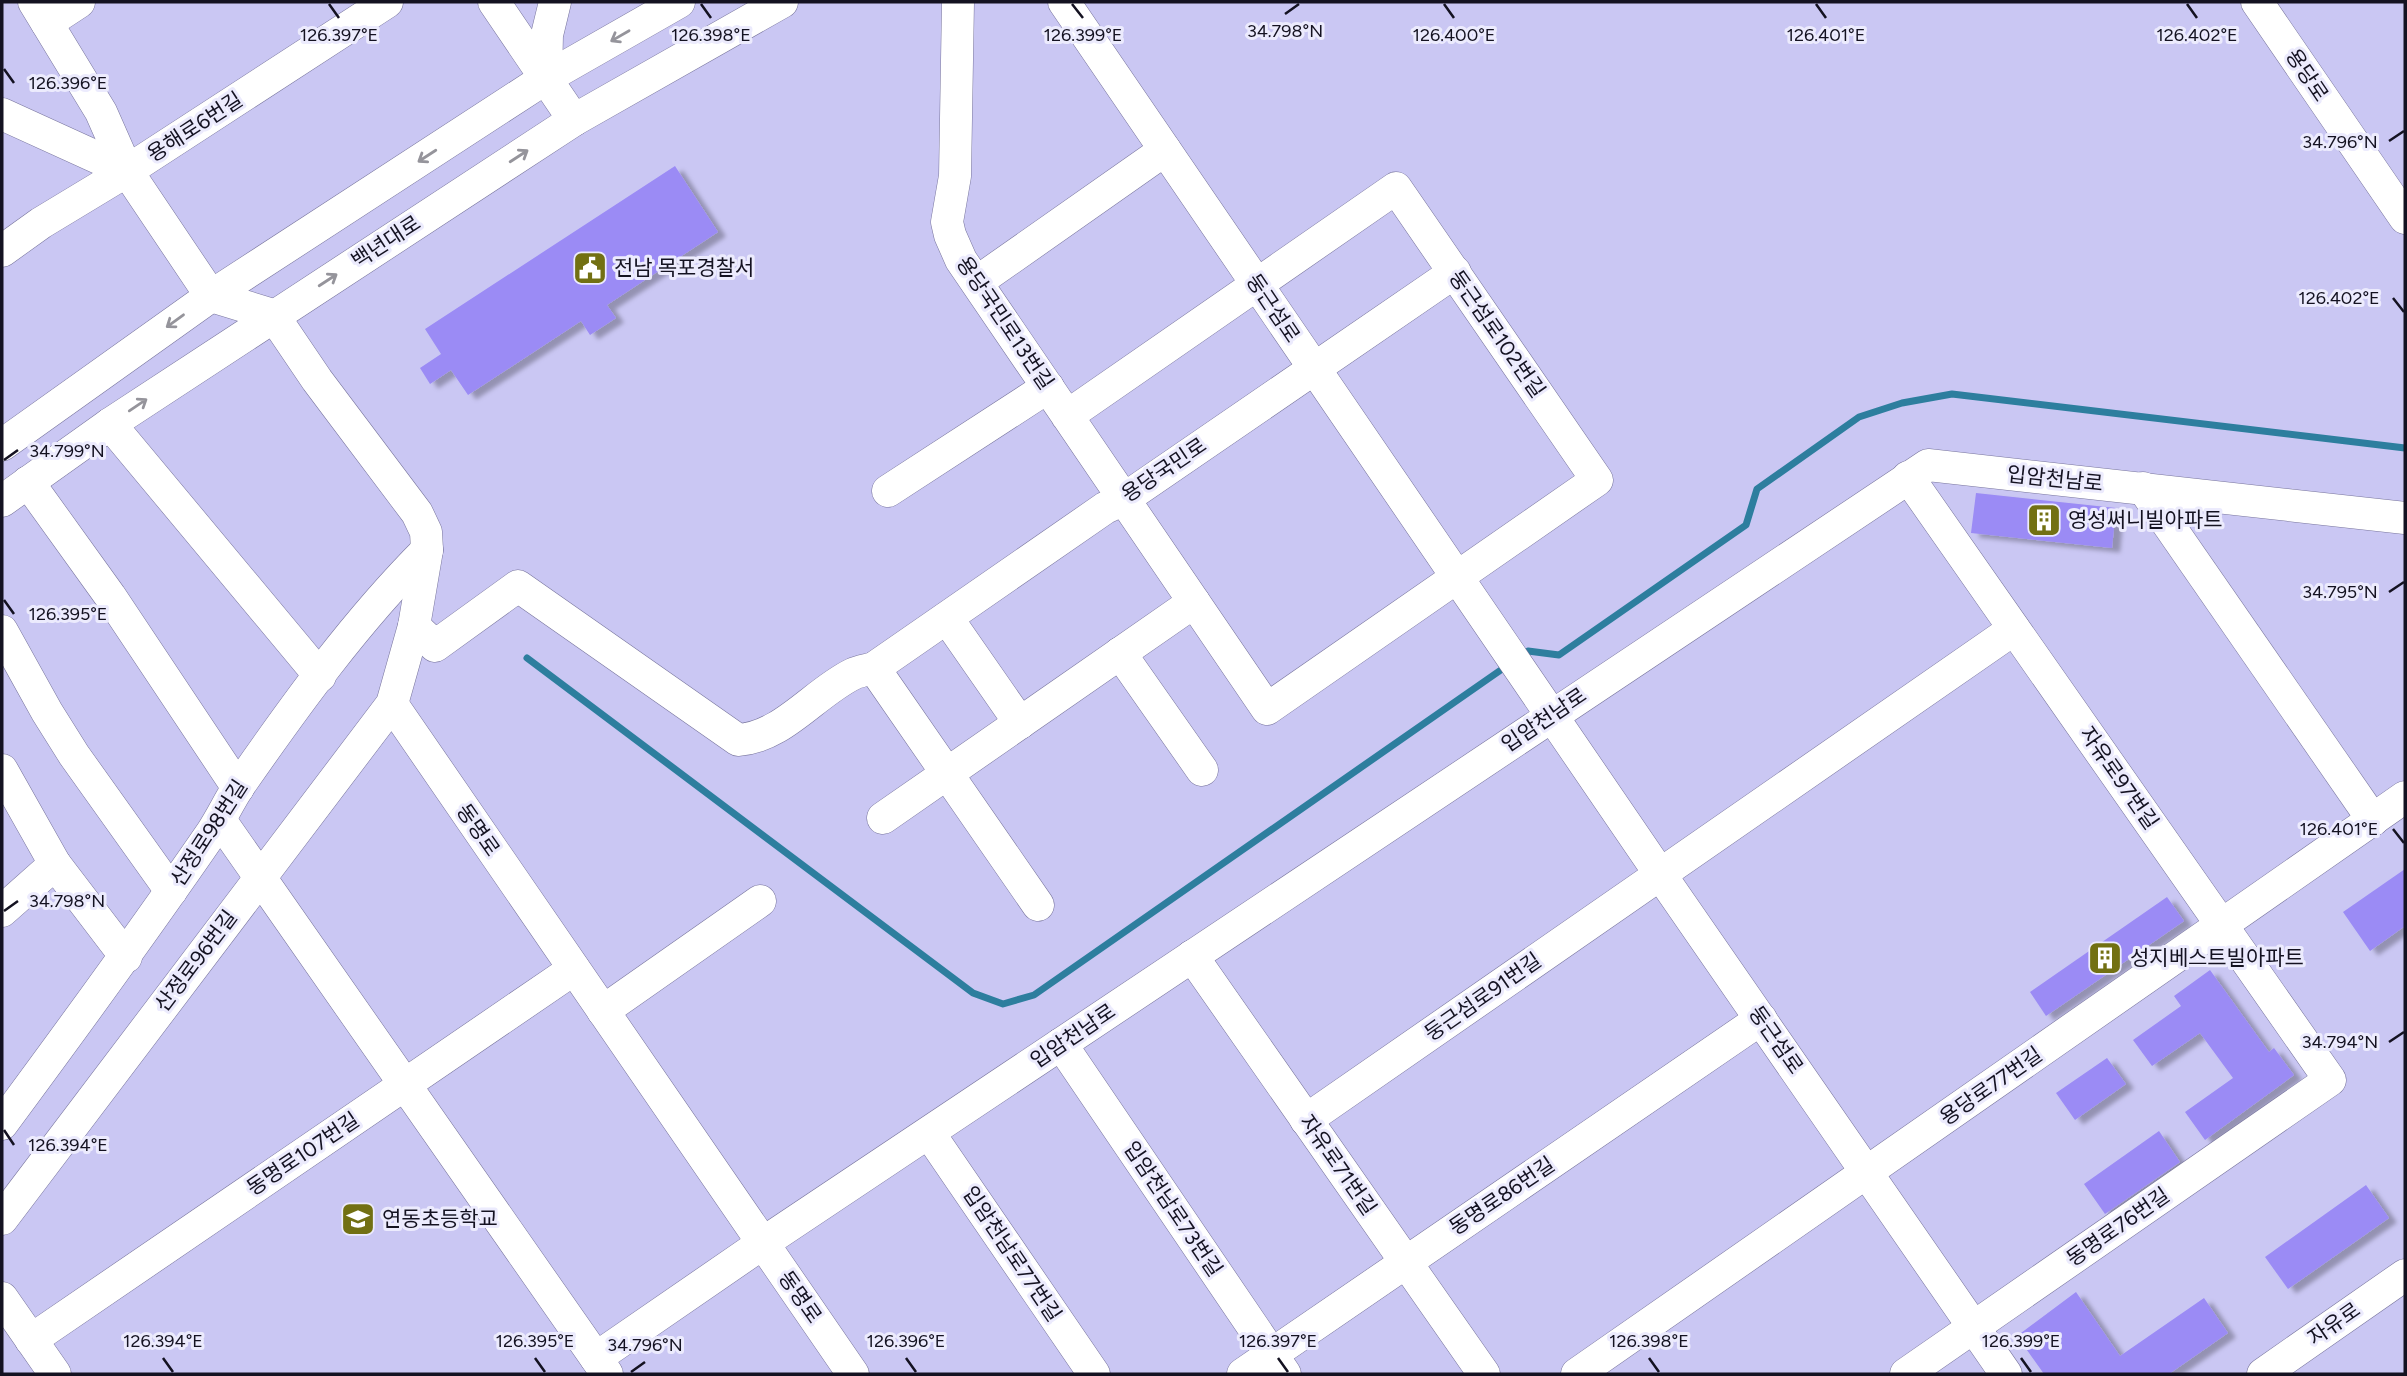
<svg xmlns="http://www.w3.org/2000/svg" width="2407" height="1376" font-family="Figtree,'Noto Sans KR',sans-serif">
<defs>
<filter id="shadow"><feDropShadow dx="8" dy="4.5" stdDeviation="2" flood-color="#0004"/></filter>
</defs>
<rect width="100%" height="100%" fill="#cac7f3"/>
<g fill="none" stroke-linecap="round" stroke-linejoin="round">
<!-- stream -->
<g stroke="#2d7e9e" stroke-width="7">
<path d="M 1521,656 L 1528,651 L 1559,655 L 1746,525 L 1757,489 L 1859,417 L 1902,403 L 1952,394 L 2405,448"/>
<path d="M 527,658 L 973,993 L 1003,1004 L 1034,995 L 1508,665"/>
</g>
</g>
<!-- building -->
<g fill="#9b8bf5" filter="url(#shadow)">
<path d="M 675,166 L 718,232 L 607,305 L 616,318 L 590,335 L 581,321 L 468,395 L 451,370 L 430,384 L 420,368 L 441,354 L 425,329 Z"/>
<path d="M 1976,493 L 2116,508 L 2112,548 L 1971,533 Z"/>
<path d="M 2405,869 L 2405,926 L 2370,951 L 2343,912 Z"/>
<path d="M 2167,897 L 2184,921 L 2046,1016 L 2030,992 Z"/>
<path d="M 2210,970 L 2269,1052 L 2274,1048 L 2294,1075 L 2205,1140 L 2185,1112 L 2233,1078 L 2200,1033 L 2152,1066 L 2133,1040 L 2181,1006 L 2174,996 Z"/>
<path d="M 2107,1058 L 2126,1084 L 2075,1120 L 2056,1093 Z"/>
<path d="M 2159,1131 L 2180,1162 L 2105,1214 L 2084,1184 Z"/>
<path d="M 2366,1185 L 2389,1218 L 2288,1289 L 2265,1257 Z"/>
<path d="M 2076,1292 L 2120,1356 L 2204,1298 L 2228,1333 L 2169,1374 L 2044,1374 L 2017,1336 Z"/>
</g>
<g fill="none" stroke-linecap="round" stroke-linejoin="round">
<!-- minor casing -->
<g stroke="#78759d" stroke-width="33">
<g id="minor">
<path d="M 494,2 L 574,120"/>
<path d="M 958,2 L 955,176 L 947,222 L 950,235 L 961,260 L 1267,709 L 1597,480 L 1396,188 L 1067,416"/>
<path d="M 1064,2 L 1660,874 L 2006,1374"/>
<path d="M 2257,2 L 2405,218"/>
<path d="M 47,23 L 79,2"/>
<path d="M 546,78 L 547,35 L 555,2"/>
<path d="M 2,114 L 127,171"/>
<path d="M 2,251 L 41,223 L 127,171 L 387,2"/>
<path d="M 977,282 L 1165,150"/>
<path d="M 110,424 L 320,676"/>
<path d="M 2,445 L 211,296 L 546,78 L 679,2"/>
<path d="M 28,482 L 110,596 L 238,788"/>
<path d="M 2143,488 L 2373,820"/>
<path d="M 888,491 L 1048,387"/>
<path d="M 2,501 L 110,424 L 574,120 L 782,2"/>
<path d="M 947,618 L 1020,723"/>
<path d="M 414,626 L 435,646 L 518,586 L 738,740 C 783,737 814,693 853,674 C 859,671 867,670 874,668 L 1105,508 L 1124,499 L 1455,272"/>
<path d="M 2,631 L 47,712 L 74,755 L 171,891"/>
<path d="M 1120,653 L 1202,770"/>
<path d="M 874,668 L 1038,905"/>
<path d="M 392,704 L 853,1374"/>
<path d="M 2,770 L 55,864 L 126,957"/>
<path d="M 883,818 L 1194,602"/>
<path d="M 220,820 L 607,1374"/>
<path d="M 2,911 L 55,864"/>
<path d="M 1192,956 L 1484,1374"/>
<path d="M 603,1011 L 760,901"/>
<path d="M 1061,1044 L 1285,1374"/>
<path d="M 1306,1120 L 2014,629"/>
<path d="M 2,1124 C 73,1028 144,931 212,832 C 222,817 229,801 239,786 C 296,704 356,621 427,550"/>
<path d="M 929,1133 L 1094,1374"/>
<path d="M 2,1219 L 392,704 L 414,626 L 427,550 L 426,532 L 417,513 L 317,380 L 273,315 L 211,296 L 127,171 L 101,112 L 34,2"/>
<path d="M 2,1298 L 55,1374"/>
<path d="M 31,1340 L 574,969"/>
<path d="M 596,1358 L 763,1243 L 1928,465 L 2405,518"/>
<path d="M 1243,1374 L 1761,1019"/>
<path d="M 1577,1374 L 2405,797"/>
<path d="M 1906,1374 L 2330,1080 L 1908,477"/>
<path d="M 2263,1374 L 2405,1275"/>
</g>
</g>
<!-- minor -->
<use href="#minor" stroke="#fff" stroke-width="32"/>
</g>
<!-- one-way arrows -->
<defs><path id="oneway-shaft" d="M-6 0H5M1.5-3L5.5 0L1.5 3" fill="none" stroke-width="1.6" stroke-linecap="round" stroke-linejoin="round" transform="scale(1.75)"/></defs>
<g stroke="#95949b">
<use href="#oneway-shaft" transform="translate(620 36) rotate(150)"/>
<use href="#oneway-shaft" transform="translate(427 156) rotate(147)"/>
<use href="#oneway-shaft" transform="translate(519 156) rotate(-33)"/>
<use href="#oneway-shaft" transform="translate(328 280) rotate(-33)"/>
<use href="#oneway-shaft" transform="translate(175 321) rotate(144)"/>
<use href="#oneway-shaft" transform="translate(138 405) rotate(-34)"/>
</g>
<!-- ticks -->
<path fill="none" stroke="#141221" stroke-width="2.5" d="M 329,4 L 339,18M 701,4 L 711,18M 1072,4 L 1083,18M 1444,4 L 1454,18M 1816,4 L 1826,18M 2187,4 L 2197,18M 1285,14 L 1299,4M 4,69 L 14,83M 2389,141 L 2404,131M 2393,298 L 2404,312M 4,460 L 18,450M 2389,592 L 2404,582M 4,600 L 14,614M 2393,829 L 2404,843M 4,911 L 18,901M 2389,1042 L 2404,1032M 4,1130 L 14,1145M 163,1358 L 173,1372M 535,1358 L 545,1372M 906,1358 L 916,1372M 1278,1358 L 1288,1372M 1649,1358 L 1659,1372M 2021,1358 L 2031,1372M 631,1372 L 645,1362"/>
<!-- icons -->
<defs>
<g id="civic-square" transform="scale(1.75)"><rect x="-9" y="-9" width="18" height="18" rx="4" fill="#727013" stroke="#ecebfd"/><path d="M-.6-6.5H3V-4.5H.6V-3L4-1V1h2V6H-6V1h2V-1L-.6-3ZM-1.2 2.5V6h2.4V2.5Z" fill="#fff"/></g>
<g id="building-square" transform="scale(1.75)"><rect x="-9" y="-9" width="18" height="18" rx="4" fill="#727013" stroke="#ecebfd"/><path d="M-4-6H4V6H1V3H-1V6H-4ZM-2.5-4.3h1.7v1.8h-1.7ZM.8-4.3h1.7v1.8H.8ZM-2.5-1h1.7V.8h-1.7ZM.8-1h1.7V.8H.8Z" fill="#fff"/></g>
<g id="school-square" transform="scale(1.75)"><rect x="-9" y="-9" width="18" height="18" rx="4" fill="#727013" stroke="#ecebfd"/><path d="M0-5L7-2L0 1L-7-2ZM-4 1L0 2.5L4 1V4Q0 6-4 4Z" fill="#fff"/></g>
</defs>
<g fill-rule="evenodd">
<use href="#civic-square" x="590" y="268"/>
<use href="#building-square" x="2044" y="520"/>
<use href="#building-square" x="2105" y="958"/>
<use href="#school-square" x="358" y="1219"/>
</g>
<g text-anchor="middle" stroke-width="6" stroke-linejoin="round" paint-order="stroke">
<!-- street labels -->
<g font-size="21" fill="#141221" stroke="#ecebfd">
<text transform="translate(2307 75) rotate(56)" y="7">용당로</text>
<text transform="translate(195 127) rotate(-33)" y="7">용해로6번길</text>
<text transform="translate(386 242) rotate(-33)" y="7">백년대로</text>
<text transform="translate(1273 308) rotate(56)" y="7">둥근섬로</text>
<text transform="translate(1005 323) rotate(56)" y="7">용당국민로13번길</text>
<text transform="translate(1497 334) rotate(55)" y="7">둥근섬로102번길</text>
<text transform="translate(1164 470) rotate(-34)" y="7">용당국민로</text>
<text transform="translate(2055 479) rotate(6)" y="7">입암천남로</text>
<text transform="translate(1544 720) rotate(-34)" y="7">입암천남로</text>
<text transform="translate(2119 778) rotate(55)" y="7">자유로97번길</text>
<text transform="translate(478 830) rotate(55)" y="7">동명로</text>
<text transform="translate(209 833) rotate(-57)" y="7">산정로98번길</text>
<text transform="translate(196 961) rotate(-53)" y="7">산정로96번길</text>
<text transform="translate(1483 997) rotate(-35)" y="7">둥근섬로91번길</text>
<text transform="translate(1073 1036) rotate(-34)" y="7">입암천남로</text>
<text transform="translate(1776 1040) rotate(55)" y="7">둥근섬로</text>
<text transform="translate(1991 1086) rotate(-35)" y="7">용당로77번길</text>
<text transform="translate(303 1154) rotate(-34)" y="7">동명로107번길</text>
<text transform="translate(1338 1165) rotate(55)" y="7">자유로71번길</text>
<text transform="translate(1502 1196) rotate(-34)" y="7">동명로86번길</text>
<text transform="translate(1173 1209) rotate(56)" y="7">입암천남로73번길</text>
<text transform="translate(2118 1227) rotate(-35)" y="7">동명로76번길</text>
<text transform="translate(1012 1254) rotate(56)" y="7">입암천남로77번길</text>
<text transform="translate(800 1297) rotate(55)" y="7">동명로</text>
<text transform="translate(2334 1324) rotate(-35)" y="7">자유로</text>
</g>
<!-- poi labels -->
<g font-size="21" fill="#141221" stroke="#ecebfd" text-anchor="start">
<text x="614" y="275">전남 목포경찰서</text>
<text x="2068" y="527">영성써니빌아파트</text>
<text x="2130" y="965">성지베스트빌아파트</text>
<text x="382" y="1226">연동초등학교</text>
</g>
</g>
<g font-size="18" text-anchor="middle" fill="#141221" stroke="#ecebfd" stroke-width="6" stroke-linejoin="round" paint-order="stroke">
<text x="1285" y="37">34.798°N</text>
<text x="339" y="41">126.397°E</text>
<text x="711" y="41">126.398°E</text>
<text x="1083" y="41">126.399°E</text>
<text x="1454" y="41">126.400°E</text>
<text x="1826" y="41">126.401°E</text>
<text x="2197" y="41">126.402°E</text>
<text x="68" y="89">126.396°E</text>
<text x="2340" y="148">34.796°N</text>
<text x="2339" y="304">126.402°E</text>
<text x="67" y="457">34.799°N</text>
<text x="2340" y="598">34.795°N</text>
<text x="68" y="620">126.395°E</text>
<text x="2339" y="835">126.401°E</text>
<text x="67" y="907">34.798°N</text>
<text x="2340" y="1048">34.794°N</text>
<text x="68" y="1151">126.394°E</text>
<text x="163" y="1347">126.394°E</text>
<text x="535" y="1347">126.395°E</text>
<text x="906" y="1347">126.396°E</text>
<text x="1278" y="1347">126.397°E</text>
<text x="1649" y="1347">126.398°E</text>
<text x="2021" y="1347">126.399°E</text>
<text x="645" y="1351">34.796°N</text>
</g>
<!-- border -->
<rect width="2407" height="1376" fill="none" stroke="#141221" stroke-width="7"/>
</svg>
